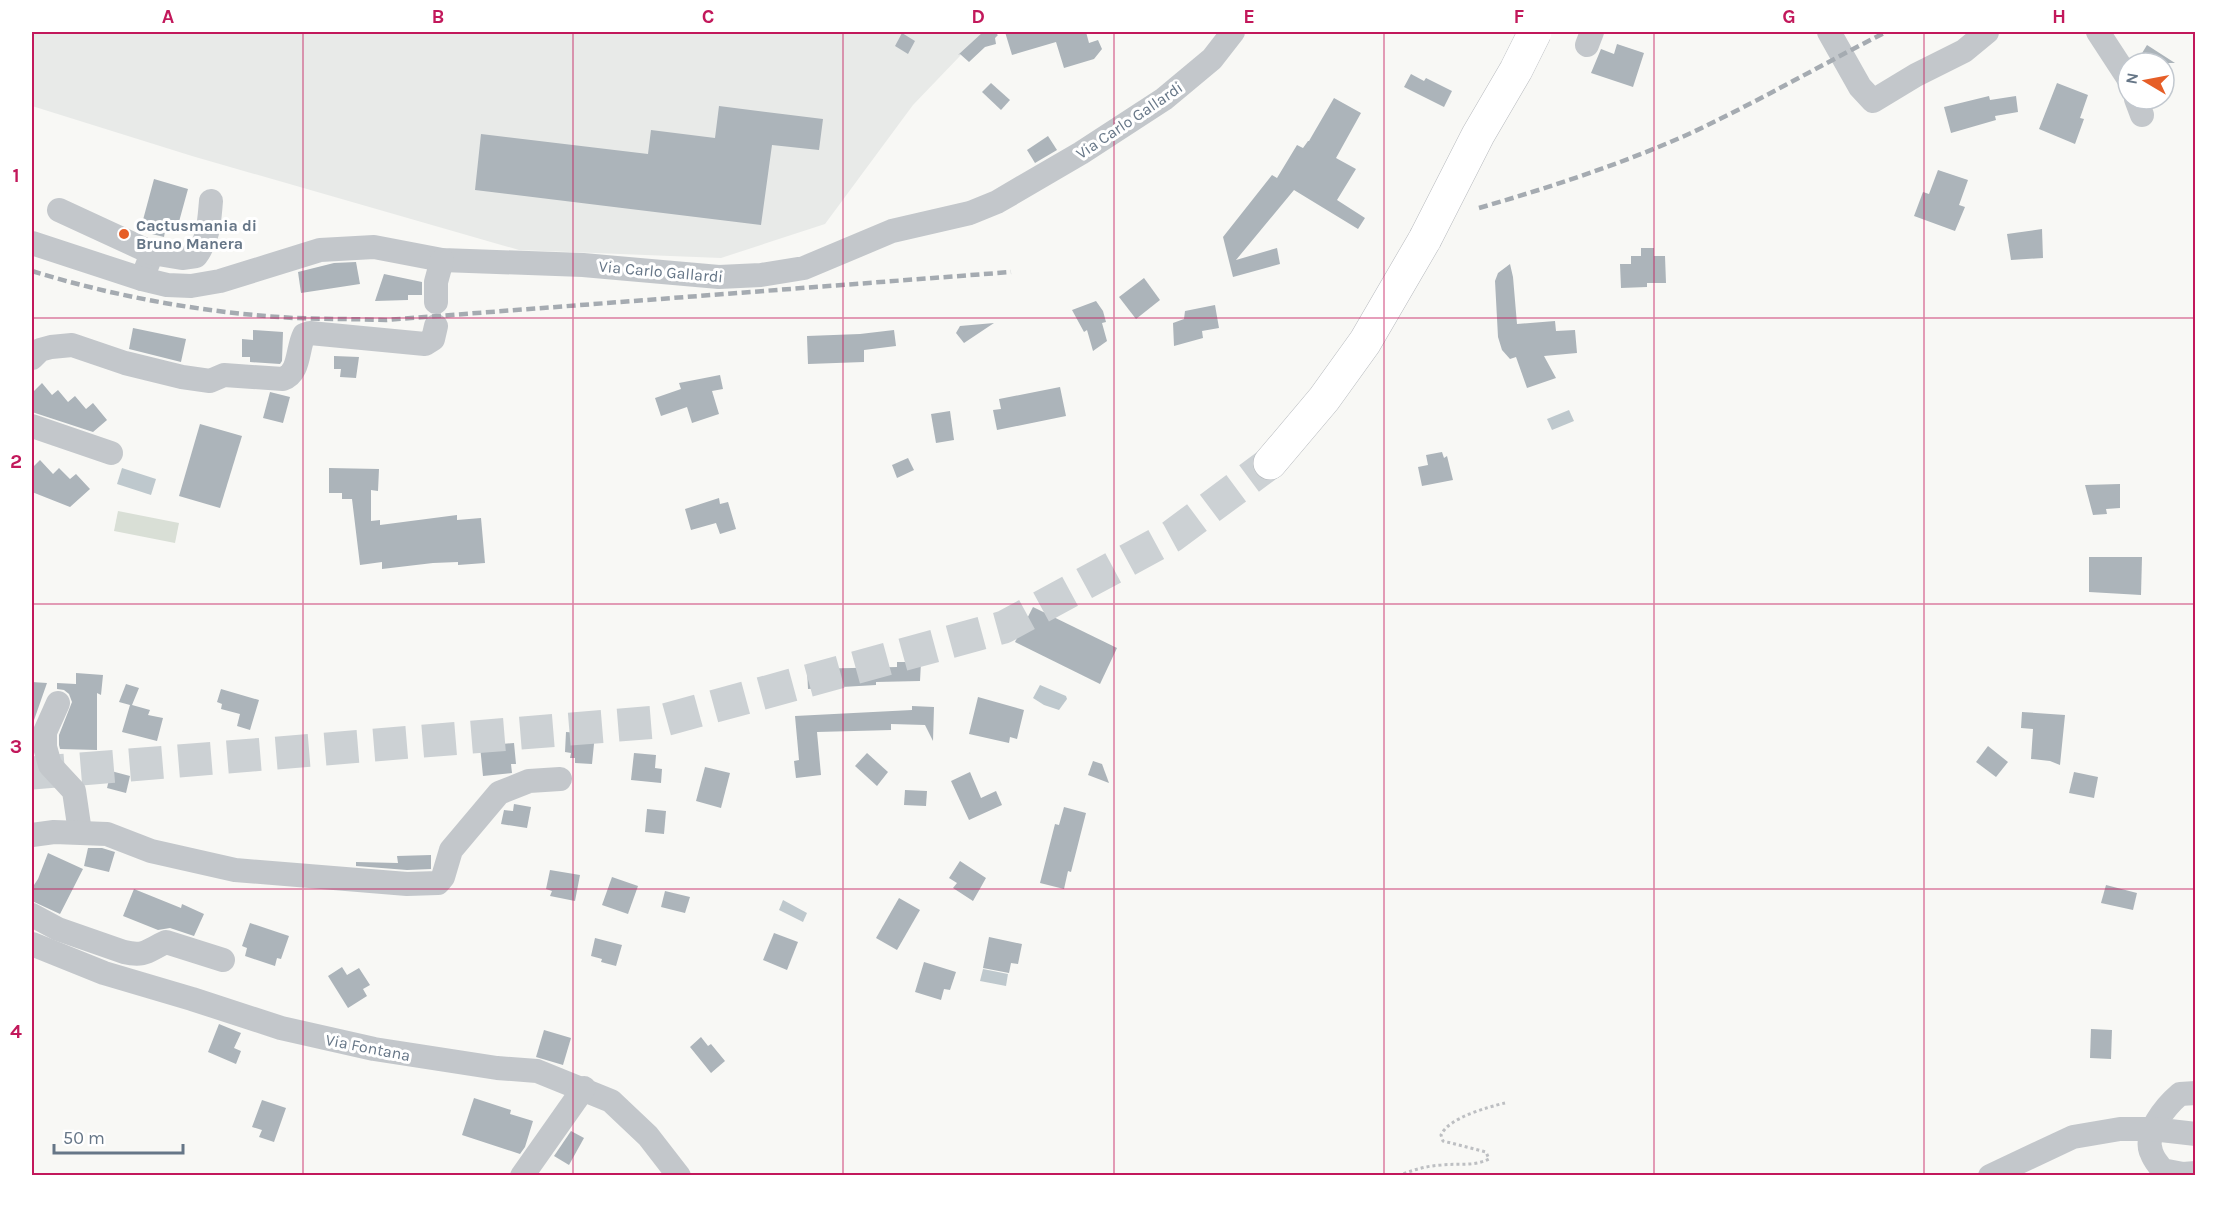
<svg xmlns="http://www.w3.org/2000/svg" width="2227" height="1207" font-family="Karla,sans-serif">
<rect width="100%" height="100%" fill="#f8f8f5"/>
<!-- built -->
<path fill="#e8eae8" d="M 32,32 L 983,32 L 913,105 L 825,224 L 721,258 L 519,250 L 192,156 L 32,106 Z"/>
<!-- green -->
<path fill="#d9dfd6" d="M 118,511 L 179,523 L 175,543 L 114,531 Z"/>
<!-- water -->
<g fill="#bec8cd">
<path d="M 1569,410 L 1574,421 L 1552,430 L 1547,419 Z"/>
<path d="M 122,468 L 156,479 L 151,495 L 117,484 Z"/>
<path d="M 1040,685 L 1066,696 L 1067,699 L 1059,710 L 1044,705 L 1033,698 Z"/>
<path d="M 783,900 L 807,913 L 803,922 L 779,910 Z"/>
<path d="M 983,969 L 1008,974 L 1006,986 L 980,981 Z"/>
</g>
<!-- building -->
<g fill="#acb4ba">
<path d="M 983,32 L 994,32 L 998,35 L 995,38 L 996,44 L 985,47 L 969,62 L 960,54 L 958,55 Z"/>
<path d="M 1005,32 L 1086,32 L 1089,43 L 1098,40 L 1102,49 L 1094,59 L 1064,68 L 1056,42 L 1012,55 Z"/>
<path d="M 902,33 L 915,41 L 908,54 L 895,46 Z"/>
<path d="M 1617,44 L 1644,53 L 1633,87 L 1591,73 L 1601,49 L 1614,54 Z"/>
<path d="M 2147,45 L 2175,63 L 2136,63 Z"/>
<path d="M 1411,74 L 1424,81 L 1426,78 L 1452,91 L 1444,107 L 1404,87 Z"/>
<path d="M 991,83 L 1010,100 L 1001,110 L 982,92 Z"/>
<path d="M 2057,83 L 2088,95 L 2080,118 L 2084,119 L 2075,144 L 2039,129 Z"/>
<path d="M 1989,96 L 1990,100 L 2016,96 L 2018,112 L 1995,116 L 1996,120 L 1951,133 L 1944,107 Z"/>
<path d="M 1334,98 L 1361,113 L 1336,158 L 1356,169 L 1337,200 L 1365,218 L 1358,229 L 1294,190 L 1236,260 L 1277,248 L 1280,264 L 1233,277 L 1223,237 L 1272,175 L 1277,178 L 1297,145 L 1303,148 L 1308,141 L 1309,141 Z"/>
<path d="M 719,106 L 823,119 L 819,150 L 772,145 L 761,225 L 475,190 L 481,134 L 648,154 L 651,130 L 715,138 Z"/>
<path d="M 1048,136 L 1057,150 L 1035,163 L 1027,150 Z"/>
<path d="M 1938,170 L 1968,180 L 1959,205 L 1965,207 L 1955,231 L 1914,216 L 1923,192 L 1929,194 Z"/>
<path d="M 154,179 L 188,189 L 177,229 L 166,226 L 164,237 L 140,231 Z"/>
<path d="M 2042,229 L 2043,258 L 2011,260 L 2007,234 Z"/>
<path d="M 1641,248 L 1654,248 L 1654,256 L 1665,256 L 1666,283 L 1647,283 L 1647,287 L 1621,288 L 1620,264 L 1631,264 L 1631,256 L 1641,256 Z"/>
<path d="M 356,262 L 360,284 L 301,293 L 298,272 L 334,263 Z"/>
<path d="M 1510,264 L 1513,277 L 1517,324 L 1555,321 L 1556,331 L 1575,330 L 1577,353 L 1544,356 L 1556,378 L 1527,388 L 1516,357 L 1510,359 L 1502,350 L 1498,337 L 1495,281 L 1498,273 Z"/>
<path d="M 384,274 L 422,282 L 422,295 L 408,295 L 408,300 L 375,301 Z"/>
<path d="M 1144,278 L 1160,300 L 1136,319 L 1119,297 Z"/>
<path d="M 1096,301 L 1103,311 L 1106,322 L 1102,323 L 1107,341 L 1093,351 L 1087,330 L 1084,332 L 1072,310 Z"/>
<path d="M 1215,305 L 1219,328 L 1202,331 L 1203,338 L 1174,346 L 1173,323 L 1184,319 L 1185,311 Z"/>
<path d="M 994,323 L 964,343 L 956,333 L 960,326 Z"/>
<path d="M 133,328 L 186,339 L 181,362 L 129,349 Z"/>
<path d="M 253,330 L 283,332 L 282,361 L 280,364 L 250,362 L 250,357 L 242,357 L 242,339 L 253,340 Z"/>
<path d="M 894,330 L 896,346 L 864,350 L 864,362 L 808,364 L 807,336 L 860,334 Z"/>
<path d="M 334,356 L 359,357 L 356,378 L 340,377 L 341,369 L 334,369 Z"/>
<path d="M 720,375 L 723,389 L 712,391 L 719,414 L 692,423 L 687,407 L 661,416 L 655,398 L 681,389 L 679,383 Z"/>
<path d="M 42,383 L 52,395 L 58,390 L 68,402 L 75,396 L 86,409 L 93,403 L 107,420 L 93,432 L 32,412 L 32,393 Z"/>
<path d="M 1060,387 L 1066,416 L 997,430 L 993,410 L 1001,409 L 999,399 Z"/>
<path d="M 270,392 L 290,397 L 283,423 L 263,418 Z"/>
<path d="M 950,411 L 954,440 L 936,443 L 931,414 Z"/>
<path d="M 200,424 L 242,436 L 220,508 L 179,496 Z"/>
<path d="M 1442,452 L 1444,458 L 1447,456 L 1453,480 L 1422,486 L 1418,467 L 1428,465 L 1426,455 Z"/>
<path d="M 908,458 L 914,470 L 897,478 L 892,465 Z"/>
<path d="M 40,460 L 53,474 L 59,468 L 70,479 L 76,474 L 90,489 L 70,507 L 32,492 L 32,468 Z"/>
<path d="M 329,468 L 379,469 L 378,491 L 371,490 L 371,521 L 380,520 L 380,525 L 457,515 L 457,520 L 481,518 L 485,563 L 458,565 L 458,562 L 433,563 L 382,569 L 382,562 L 360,565 L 352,499 L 342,499 L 342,493 L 329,493 Z"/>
<path d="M 2120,484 L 2120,508 L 2106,509 L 2107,514 L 2093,515 L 2085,485 Z"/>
<path d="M 719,498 L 720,504 L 728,502 L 736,529 L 720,534 L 716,523 L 691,530 L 685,509 Z"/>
<path d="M 2089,557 L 2142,557 L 2141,595 L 2089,592 Z"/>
<path d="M 1033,607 L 1117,648 L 1100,684 L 1015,642 Z"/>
<path d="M 897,662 L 921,662 L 920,681 L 876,682 L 876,685 L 808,689 L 807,669 L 897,667 Z"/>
<path d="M 76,673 L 103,675 L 101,695 L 97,693 L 97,750 L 60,749 L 59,745 L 59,735 L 72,702 L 69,694 L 64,690 L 57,689 L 57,683 L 76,684 Z"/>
<path d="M 32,682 L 47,683 L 33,723 L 32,723 Z"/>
<path d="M 126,684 L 139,688 L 132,705 L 150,710 L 148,715 L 163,718 L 157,741 L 122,732 L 130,705 L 119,702 Z"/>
<path d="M 221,689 L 259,700 L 250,730 L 237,726 L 240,714 L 221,709 L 222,704 L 217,702 Z"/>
<path d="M 978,697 L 1024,710 L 1017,739 L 1010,737 L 1009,743 L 969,734 Z"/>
<path d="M 912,706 L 934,707 L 933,741 L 925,725 L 891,724 L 891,730 L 817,732 L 821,775 L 796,778 L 794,761 L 799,760 L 795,716 L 912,710 Z"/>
<path d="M 2022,712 L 2065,715 L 2060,765 L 2050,761 L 2031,759 L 2033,729 L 2021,728 Z"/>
<path d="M 566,732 L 595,734 L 592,764 L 575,763 L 575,758 L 570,758 L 571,753 L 565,752 Z"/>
<path d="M 514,743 L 516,764 L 511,764 L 512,773 L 483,776 L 480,746 Z"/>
<path d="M 1988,746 L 2008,762 L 1996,777 L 1976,762 Z"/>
<path d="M 634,753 L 656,755 L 655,768 L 662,769 L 661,783 L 631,780 Z"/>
<path d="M 867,753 L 888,772 L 877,786 L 855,766 Z"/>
<path d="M 1093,761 L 1102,764 L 1109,783 L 1088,775 Z"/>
<path d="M 705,767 L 730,773 L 721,808 L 696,801 Z"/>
<path d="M 111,771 L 130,776 L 126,793 L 107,788 Z"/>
<path d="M 970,772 L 981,798 L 996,791 L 1002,805 L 969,820 L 951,781 Z"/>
<path d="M 2074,772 L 2098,777 L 2094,798 L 2069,793 Z"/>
<path d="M 905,790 L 927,791 L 926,806 L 904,805 Z"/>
<path d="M 514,804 L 531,807 L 527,828 L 501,824 L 504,810 L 513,811 Z"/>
<path d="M 1064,807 L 1086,813 L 1071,872 L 1068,871 L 1064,889 L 1040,883 L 1055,824 L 1059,825 Z"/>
<path d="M 647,809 L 666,811 L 664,834 L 645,832 Z"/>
<path d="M 88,848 L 102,848 L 115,852 L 109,872 L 84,866 Z"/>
<path d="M 48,853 L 83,869 L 60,914 L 32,901 L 32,888 L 38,879 Z"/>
<path d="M 431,855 L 431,869 L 407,870 L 356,866 L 356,862 L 398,863 L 397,856 Z"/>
<path d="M 960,861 L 986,878 L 973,901 L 953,888 L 957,883 L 949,878 Z"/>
<path d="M 550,870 L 580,875 L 575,901 L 550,896 L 552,891 L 546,889 Z"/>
<path d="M 612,877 L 638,886 L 628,914 L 602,905 Z"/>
<path d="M 2106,885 L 2137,893 L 2133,910 L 2101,903 Z"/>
<path d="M 134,889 L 181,908 L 182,904 L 204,914 L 194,936 L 170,928 L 158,930 L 123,916 Z"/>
<path d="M 665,891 L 690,897 L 685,913 L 661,907 Z"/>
<path d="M 899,898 L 920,910 L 897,950 L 876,938 Z"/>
<path d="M 250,923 L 289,936 L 281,959 L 277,958 L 275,966 L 245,956 L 247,948 L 242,946 Z"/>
<path d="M 774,933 L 798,942 L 787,970 L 763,960 Z"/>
<path d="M 989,937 L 1022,944 L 1018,964 L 1011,963 L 1009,973 L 983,968 Z"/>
<path d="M 595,938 L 622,945 L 616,966 L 601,962 L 602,959 L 591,956 Z"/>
<path d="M 924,962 L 956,972 L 950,990 L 944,989 L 941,1000 L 915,992 Z"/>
<path d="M 342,967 L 347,975 L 359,968 L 370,985 L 363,989 L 367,996 L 348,1008 L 328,976 Z"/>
<path d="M 219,1024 L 241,1033 L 234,1048 L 241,1051 L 236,1064 L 208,1052 Z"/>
<path d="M 2091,1029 L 2112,1030 L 2111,1059 L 2090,1058 Z"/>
<path d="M 544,1030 L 571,1038 L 563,1065 L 536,1057 Z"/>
<path d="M 701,1037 L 708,1046 L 711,1044 L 725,1061 L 711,1073 L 690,1047 Z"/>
<path d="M 474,1098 L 511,1110 L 510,1114 L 533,1121 L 525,1147 L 520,1154 L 462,1135 Z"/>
<path d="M 262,1100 L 286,1108 L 274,1142 L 259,1137 L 262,1130 L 252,1127 Z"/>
<path d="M 571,1131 L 584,1138 L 569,1165 L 554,1156 Z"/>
</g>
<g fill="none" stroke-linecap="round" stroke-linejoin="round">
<!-- highway-tunnel -->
<path stroke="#ccd1d4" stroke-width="33" stroke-dasharray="33 16" stroke-linecap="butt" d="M 32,773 L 657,722 L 1004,627 L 1172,536 L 1270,463"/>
<!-- highway casing -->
<g stroke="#b6b9bd" stroke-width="34">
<path id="highway" d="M 1270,463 L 1324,399 L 1365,342 L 1425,239"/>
</g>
<!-- path -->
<path stroke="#bdbfc2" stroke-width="3" stroke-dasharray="3 3" stroke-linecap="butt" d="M 1398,1176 C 1412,1170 1426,1166 1441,1165 C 1458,1163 1473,1167 1489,1159 L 1486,1152 L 1443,1141 L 1441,1135 C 1448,1118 1488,1107 1505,1103"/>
<!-- minor -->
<g stroke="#c3c7cb" stroke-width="24">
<path d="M 1829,32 L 1860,87 L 1873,101 L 1916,75 L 1964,51 L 1987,32"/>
<path d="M 2098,32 L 2128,78"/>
<path d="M 1587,45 L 1592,32"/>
<path d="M 2136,99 L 2142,115"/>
<path d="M 59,210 L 152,253 L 142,279"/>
<path d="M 32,243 L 142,279 L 167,285 L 191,286 L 220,281 L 320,250 L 374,247 L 442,260 L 583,265 L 719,277 L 761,275 L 804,268 L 892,231 L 970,213 L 997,202 L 1081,153 L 1164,99 L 1212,59 L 1233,32"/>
<path d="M 152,253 L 182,258 L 196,256 C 209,238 209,223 211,201"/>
<path d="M 436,302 L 436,282 L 442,260"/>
<path d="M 32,358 L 40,350 L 51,347 L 72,345 L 125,363 L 182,377 L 210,381 L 224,375 L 283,379 C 300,373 297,349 304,335 L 310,333 L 425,344 L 433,339 L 436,326"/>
<path d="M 32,426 L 111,453"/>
<path d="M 58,703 L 45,732 L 45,747 L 50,765 L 74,791 L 80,832"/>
<path d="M 32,835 L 54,832 L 107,834 L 151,851 L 235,870 L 407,884 L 438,883 L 443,877 L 451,850 L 499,793 L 529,781 L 560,779"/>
<path d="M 32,915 L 58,929 L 124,952 C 146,957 148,950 166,942 L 223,960"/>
<path d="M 32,944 L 104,973 L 192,999 L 281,1028 L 374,1049 L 497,1068 L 537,1071 L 611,1101 L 648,1136 L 679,1176"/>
<path d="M 2196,1093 L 2180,1094 C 2166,1106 2142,1134 2152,1154 C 2154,1160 2159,1165 2162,1170 L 2183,1174 L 2196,1173"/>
<path d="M 522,1176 L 584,1088"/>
<path d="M 1990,1176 L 2073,1137 L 2120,1129 L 2152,1129 L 2196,1134"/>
</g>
<!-- highway -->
<use href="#highway" stroke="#fff" stroke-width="33"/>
<!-- rail -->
<g stroke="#a5abb1" stroke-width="4.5" stroke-dasharray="9 4.5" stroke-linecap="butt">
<path d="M 1479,208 C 1551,187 1622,164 1691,133 C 1757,102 1821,65 1886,32"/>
<path d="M 32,271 C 116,297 206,313 294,318 C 325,319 356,319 386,320 L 1011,272"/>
</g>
<!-- highway-bridge casing -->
<g stroke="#b6b9bd" stroke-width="34" stroke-linecap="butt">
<path id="highway-bridge" d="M 1425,239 L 1478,135 L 1516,70 L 1535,32"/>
</g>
<!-- highway-bridge -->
<use href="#highway-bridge" stroke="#fff" stroke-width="33"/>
</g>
<!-- grid -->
<path fill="none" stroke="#c2185b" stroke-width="1.5" stroke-opacity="0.55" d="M 303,32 L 303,1176M 573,32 L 573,1176M 843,32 L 843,1176M 1114,32 L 1114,1176M 1384,32 L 1384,1176M 1654,32 L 1654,1176M 1924,32 L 1924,1176M 32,318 L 2196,318M 32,604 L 2196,604M 32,889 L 2196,889"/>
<!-- markers -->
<circle fill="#e65e27" stroke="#fff" stroke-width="2" cx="124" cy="234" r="6"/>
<g text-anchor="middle" stroke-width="6" stroke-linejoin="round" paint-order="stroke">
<!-- street labels -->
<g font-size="16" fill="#667687" stroke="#fff">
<text transform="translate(1129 120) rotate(-34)" y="6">Via Carlo Gallardi</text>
<text transform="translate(661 271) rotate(5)" y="6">Via Carlo Gallardi</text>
<text transform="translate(368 1047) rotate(11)" y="6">Via Fontana</text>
</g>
<!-- poi labels -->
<g font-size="16" font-weight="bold" fill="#667687" stroke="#fff" text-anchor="start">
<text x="136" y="231">Cactusmania di<tspan x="136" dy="18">Bruno Manera</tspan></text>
</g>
</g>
<!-- border -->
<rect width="2227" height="1207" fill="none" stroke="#ffffff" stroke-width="66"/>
<!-- north arrow -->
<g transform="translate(2146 81) rotate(280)"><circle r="28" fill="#ffffff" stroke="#c2c8cf" stroke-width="1.5"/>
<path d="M0-4.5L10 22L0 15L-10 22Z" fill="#e65e27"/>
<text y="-9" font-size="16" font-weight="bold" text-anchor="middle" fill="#667687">N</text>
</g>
<!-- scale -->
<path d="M54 1144v9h129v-9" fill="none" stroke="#667687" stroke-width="3"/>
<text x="63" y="1144" font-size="18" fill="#667687" stroke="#ffffff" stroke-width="4.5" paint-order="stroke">50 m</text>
<rect x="33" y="33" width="2161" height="1141" fill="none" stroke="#c2185b" stroke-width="2"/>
<g font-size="20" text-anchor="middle" font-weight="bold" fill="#c2185b">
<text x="168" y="23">A</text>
<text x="438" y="23">B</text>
<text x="708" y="23">C</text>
<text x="978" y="23">D</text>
<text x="1249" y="23">E</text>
<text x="1519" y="23">F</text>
<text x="1789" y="23">G</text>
<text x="2059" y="23">H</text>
<text x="16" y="182">1</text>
<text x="16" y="468">2</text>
<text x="16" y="753">3</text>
<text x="16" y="1038">4</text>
</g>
</svg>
